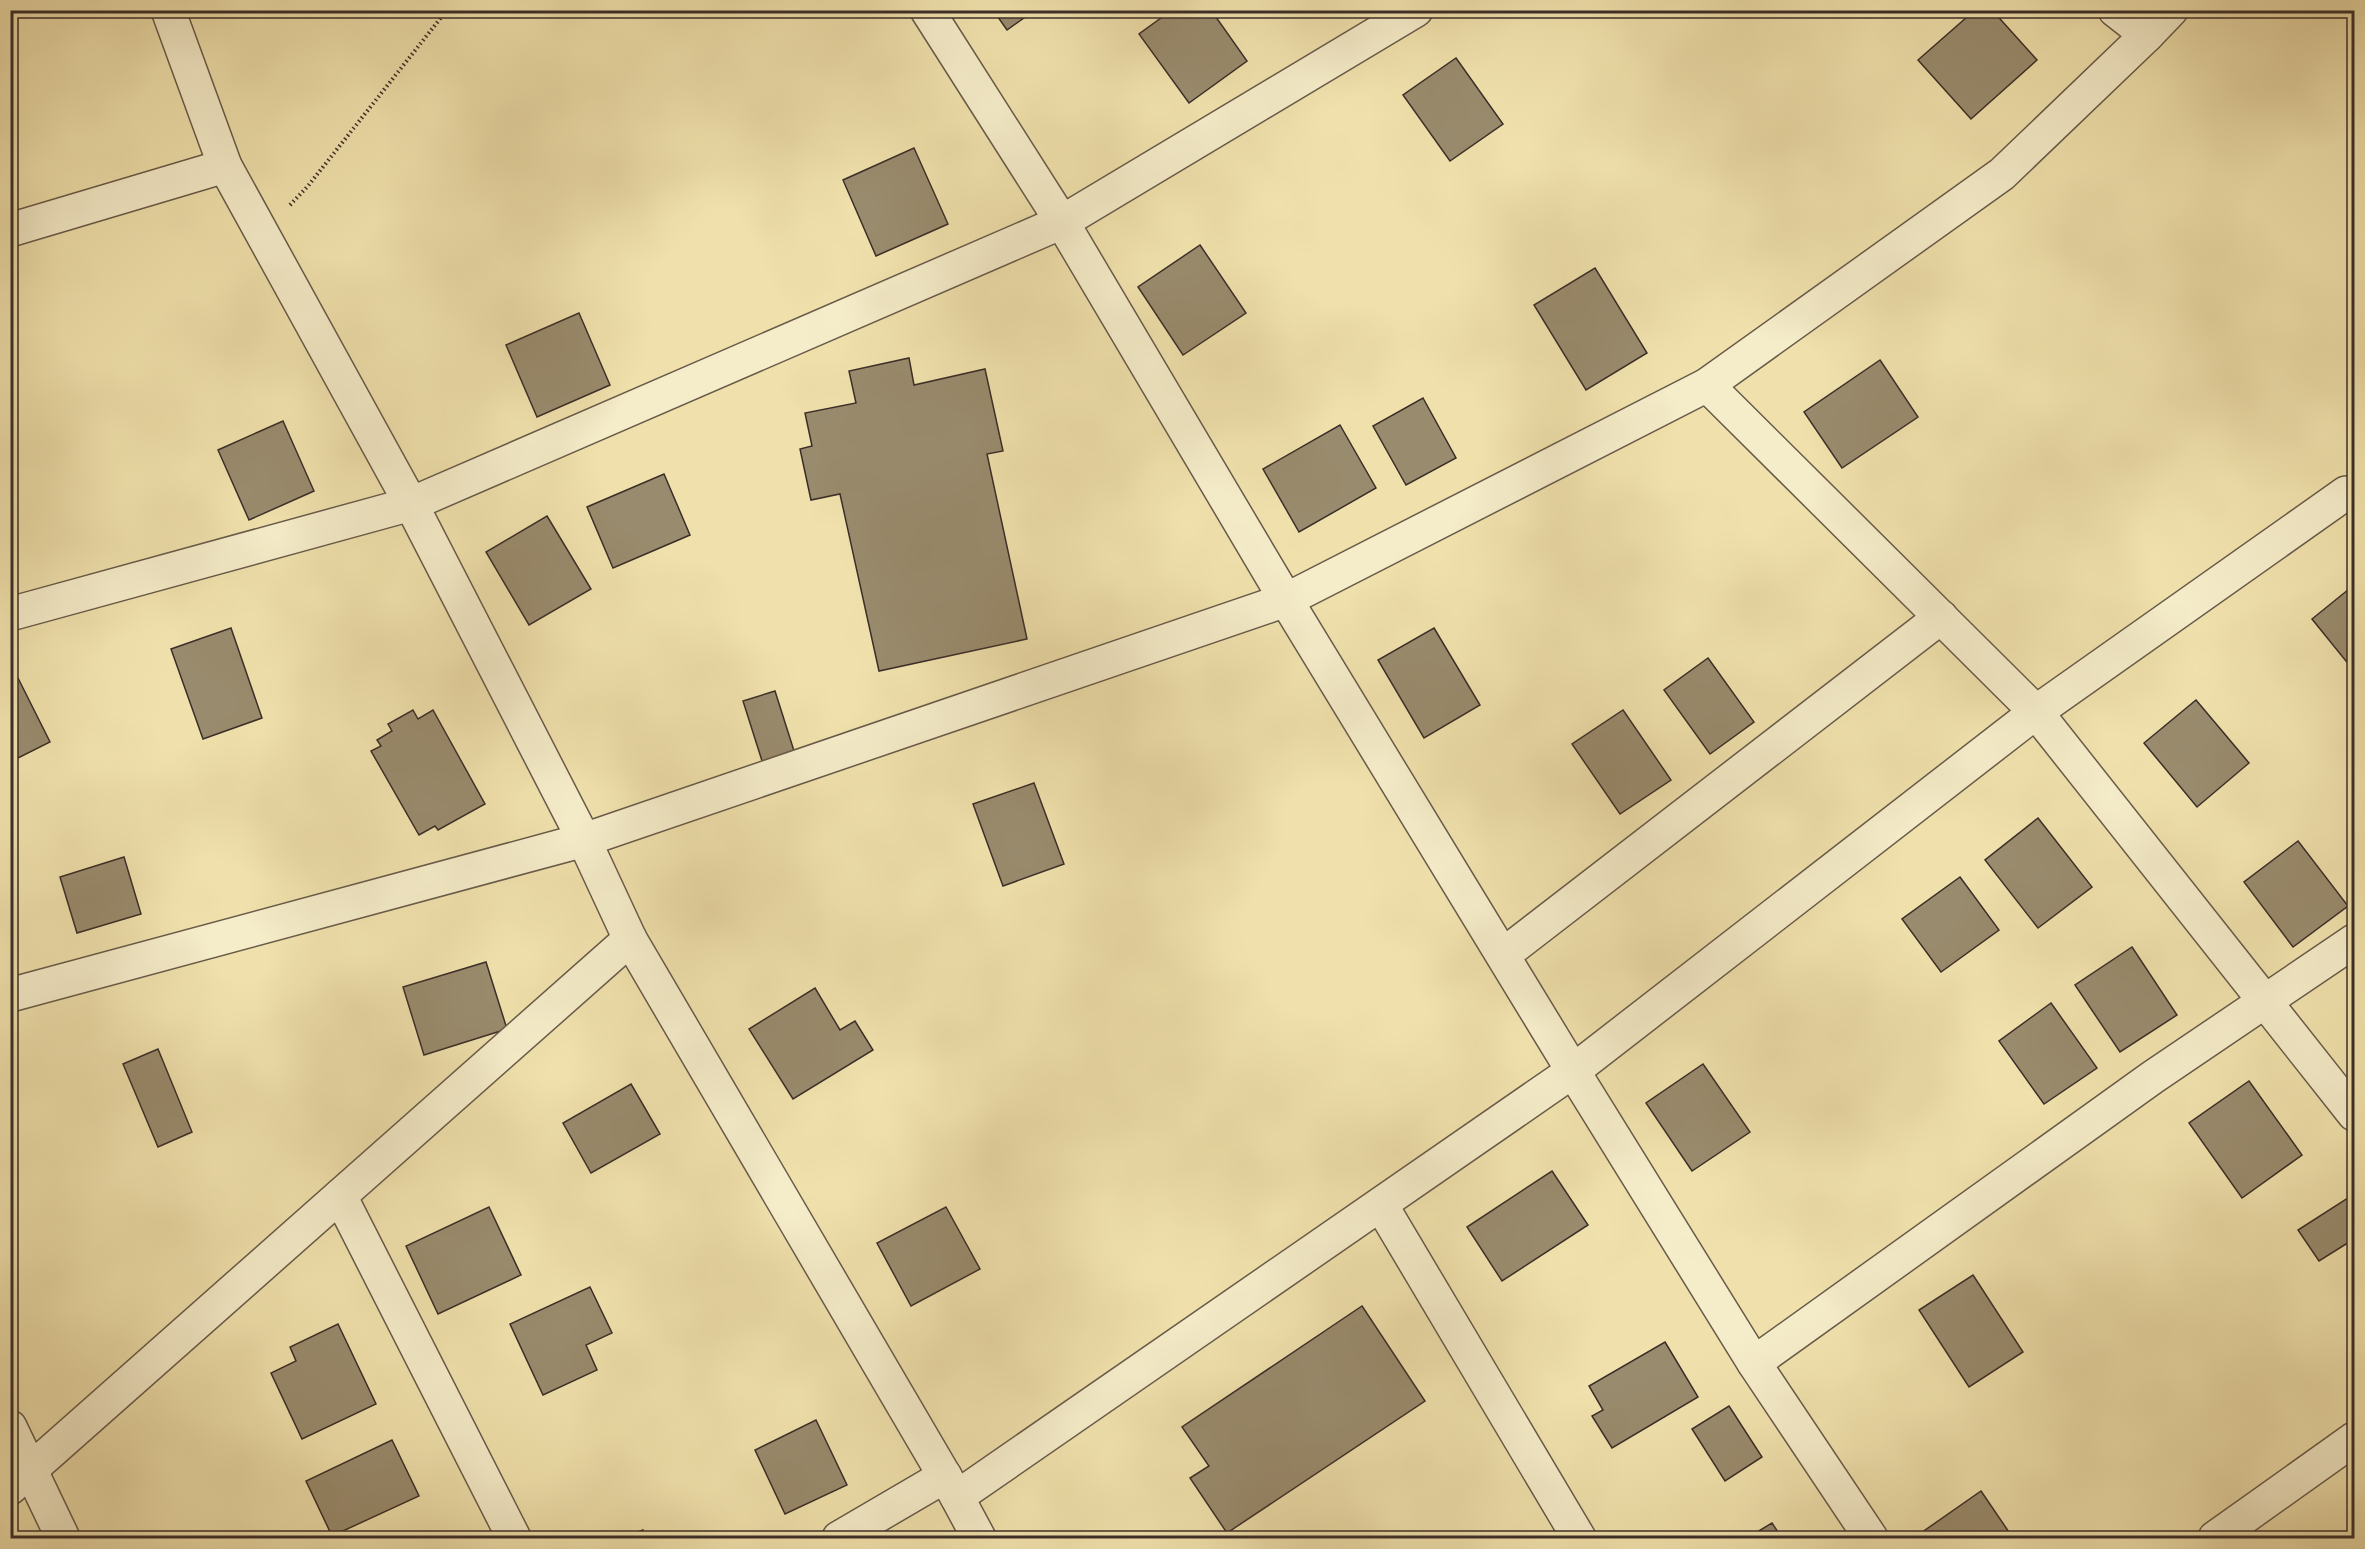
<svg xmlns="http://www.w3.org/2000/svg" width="2365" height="1549" font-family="'Sorts Mill Goudy',serif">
<rect width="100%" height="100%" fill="#f0e1ac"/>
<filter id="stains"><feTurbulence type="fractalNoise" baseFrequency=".00333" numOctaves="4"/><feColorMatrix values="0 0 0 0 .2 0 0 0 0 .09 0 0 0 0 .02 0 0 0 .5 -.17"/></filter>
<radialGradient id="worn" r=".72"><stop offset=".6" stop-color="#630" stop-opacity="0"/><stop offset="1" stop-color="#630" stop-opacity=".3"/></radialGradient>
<!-- building -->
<g fill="#998b6d" stroke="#3b2e29" stroke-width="1.5">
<path d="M 993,10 L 1035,10 L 1007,30 Z"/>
<path d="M 1172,10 L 1211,10 L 1247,61 L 1189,103 L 1139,34 Z"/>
<path d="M 1975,10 L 1992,10 L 2037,60 L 1971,119 L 1918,60 Z"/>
<path d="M 1456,58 L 1503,124 L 1450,161 L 1403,95 Z"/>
<path d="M 914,148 L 948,224 L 876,256 L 843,180 Z"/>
<path d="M 1200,245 L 1246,313 L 1183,355 L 1138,287 Z"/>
<path d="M 1595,268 L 1647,353 L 1586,390 L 1534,305 Z"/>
<path d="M 579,313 L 610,385 L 537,417 L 506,345 Z"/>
<path d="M 909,358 L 914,385 L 985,369 L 1003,451 L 987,454 L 1027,639 L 879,671 L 840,494 L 811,500 L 800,449 L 812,446 L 805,413 L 856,403 L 849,371 Z"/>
<path d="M 1880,360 L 1918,417 L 1842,468 L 1804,412 Z"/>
<path d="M 1423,398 L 1456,458 L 1406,485 L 1373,426 Z"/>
<path d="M 283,421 L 314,491 L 249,520 L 218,450 Z"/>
<path d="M 1340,425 L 1376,488 L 1299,532 L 1263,469 Z"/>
<path d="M 664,474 L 690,535 L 613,568 L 587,507 Z"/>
<path d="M 547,516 L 591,589 L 529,625 L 486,552 Z"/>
<path d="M 2354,585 L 2354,671 L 2312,619 Z"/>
<path d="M 231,628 L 262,718 L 203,739 L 171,649 Z"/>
<path d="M 1434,628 L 1480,705 L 1424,738 L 1378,660 Z"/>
<path d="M 1708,658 L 1754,722 L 1710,754 L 1664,690 Z"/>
<path d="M 18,678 L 50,742 L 10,762 L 10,682 Z"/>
<path d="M 775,691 L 795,754 L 763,764 L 743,701 Z"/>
<path d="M 2196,700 L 2249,763 L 2197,807 L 2144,743 Z"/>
<path d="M 413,710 L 418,719 L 433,710 L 485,804 L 438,830 L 435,826 L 419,835 L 371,751 L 381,746 L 377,740 L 392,731 L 388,724 Z"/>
<path d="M 1623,710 L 1671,780 L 1620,814 L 1572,744 Z"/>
<path d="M 1034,783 L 1064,864 L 1003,886 L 973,804 Z"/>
<path d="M 2038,818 L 2092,887 L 2038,928 L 1985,860 Z"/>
<path d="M 2298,841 L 2348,906 L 2293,947 L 2244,882 Z"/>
<path d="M 124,857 L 141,914 L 77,933 L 60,877 Z"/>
<path d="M 1960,877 L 1999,930 L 1941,972 L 1902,919 Z"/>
<path d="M 10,895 L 16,951 L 10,952 Z"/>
<path d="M 2132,947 L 2177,1015 L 2120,1052 L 2075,985 Z"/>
<path d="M 486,962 L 507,1029 L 424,1055 L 403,987 Z"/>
<path d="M 815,988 L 840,1030 L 855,1021 L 873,1050 L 793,1099 L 749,1029 Z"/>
<path d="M 2051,1003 L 2097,1068 L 2044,1104 L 1999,1041 Z"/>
<path d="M 158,1049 L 192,1132 L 158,1147 L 123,1064 Z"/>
<path d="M 1703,1064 L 1750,1132 L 1692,1171 L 1646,1103 Z"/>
<path d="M 2249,1081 L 2302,1155 L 2242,1198 L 2189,1123 Z"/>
<path d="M 631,1084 L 660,1134 L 591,1173 L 563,1123 Z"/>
<path d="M 1552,1171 L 1588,1225 L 1502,1281 L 1467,1227 Z"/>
<path d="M 2354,1194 L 2354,1239 L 2319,1261 L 2298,1230 Z"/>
<path d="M 489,1207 L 521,1275 L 438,1314 L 406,1246 Z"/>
<path d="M 946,1207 L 980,1269 L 911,1306 L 877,1243 Z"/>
<path d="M 1973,1275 L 2023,1352 L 1969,1387 L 1919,1310 Z"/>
<path d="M 590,1287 L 612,1333 L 586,1345 L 597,1370 L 543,1395 L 510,1324 Z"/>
<path d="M 1362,1306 L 1425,1401 L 1227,1533 L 1190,1478 L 1209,1466 L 1182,1427 Z"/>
<path d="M 338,1324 L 376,1404 L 302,1439 L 271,1373 L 296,1361 L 290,1347 Z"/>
<path d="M 1665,1342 L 1698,1397 L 1612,1448 L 1592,1416 L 1603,1410 L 1589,1386 Z"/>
<path d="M 1729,1406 L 1762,1457 L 1725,1481 L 1692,1429 Z"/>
<path d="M 816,1420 L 847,1485 L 785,1514 L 755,1450 Z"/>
<path d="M 392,1440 L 419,1496 L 332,1536 L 306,1481 Z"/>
<path d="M 1981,1491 L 2013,1538 L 1920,1538 L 1918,1535 Z"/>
<path d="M 1772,1523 L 1782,1538 L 1747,1538 Z"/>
<path d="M 643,1530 L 646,1538 L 620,1538 Z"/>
<path d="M 433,1533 L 436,1538 L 422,1538 Z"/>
</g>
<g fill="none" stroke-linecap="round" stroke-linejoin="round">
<!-- street casing -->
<g stroke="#685b4a" stroke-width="36">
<g id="street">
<path d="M 168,10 L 225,166 L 411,504 L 584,840 L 630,939 L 957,1497 L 979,1538"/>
<path d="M 927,10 L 1062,222 L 1286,600 L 1573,1071 L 1754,1363 L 1871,1538"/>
<path d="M 2147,35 L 2171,10"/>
<path d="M 10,230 L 225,166"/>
<path d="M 1707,385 L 2036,712 L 2354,1114"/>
<path d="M 10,614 L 411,504 L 1062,222 L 1416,10"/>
<path d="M 1503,955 L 1941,617"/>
<path d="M 10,995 L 584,840 L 1286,600 L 1707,385 L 2002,174 L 2147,35 L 2115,10"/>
<path d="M 340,1196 L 514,1538"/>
<path d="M 1381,1205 L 1579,1538"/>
<path d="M 1754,1363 L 2153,1077 L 2354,941"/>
<path d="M 10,1427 L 63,1538"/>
<path d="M 10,1488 L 630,939"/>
<path d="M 957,1497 L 1573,1071 L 2036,712 L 2346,493"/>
<path d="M 839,1538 L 945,1476"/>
<path d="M 2215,1538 L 2354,1439"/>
</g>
</g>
<!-- path -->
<path stroke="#3b2e29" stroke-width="4" stroke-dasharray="1.5 3" stroke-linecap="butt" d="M 290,205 L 308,186 L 447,10"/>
<!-- street -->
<use href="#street" stroke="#f5ecc9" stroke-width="33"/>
</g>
<!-- margin -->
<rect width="2365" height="1549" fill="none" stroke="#f0e1ac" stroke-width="36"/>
<rect x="12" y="12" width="2341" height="1525" fill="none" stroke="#3b2e29" stroke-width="3"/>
<rect x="18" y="18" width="2329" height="1513" fill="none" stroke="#3b2e29" stroke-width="1.5"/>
<rect width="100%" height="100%" filter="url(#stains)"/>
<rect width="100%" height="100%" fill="url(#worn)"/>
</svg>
